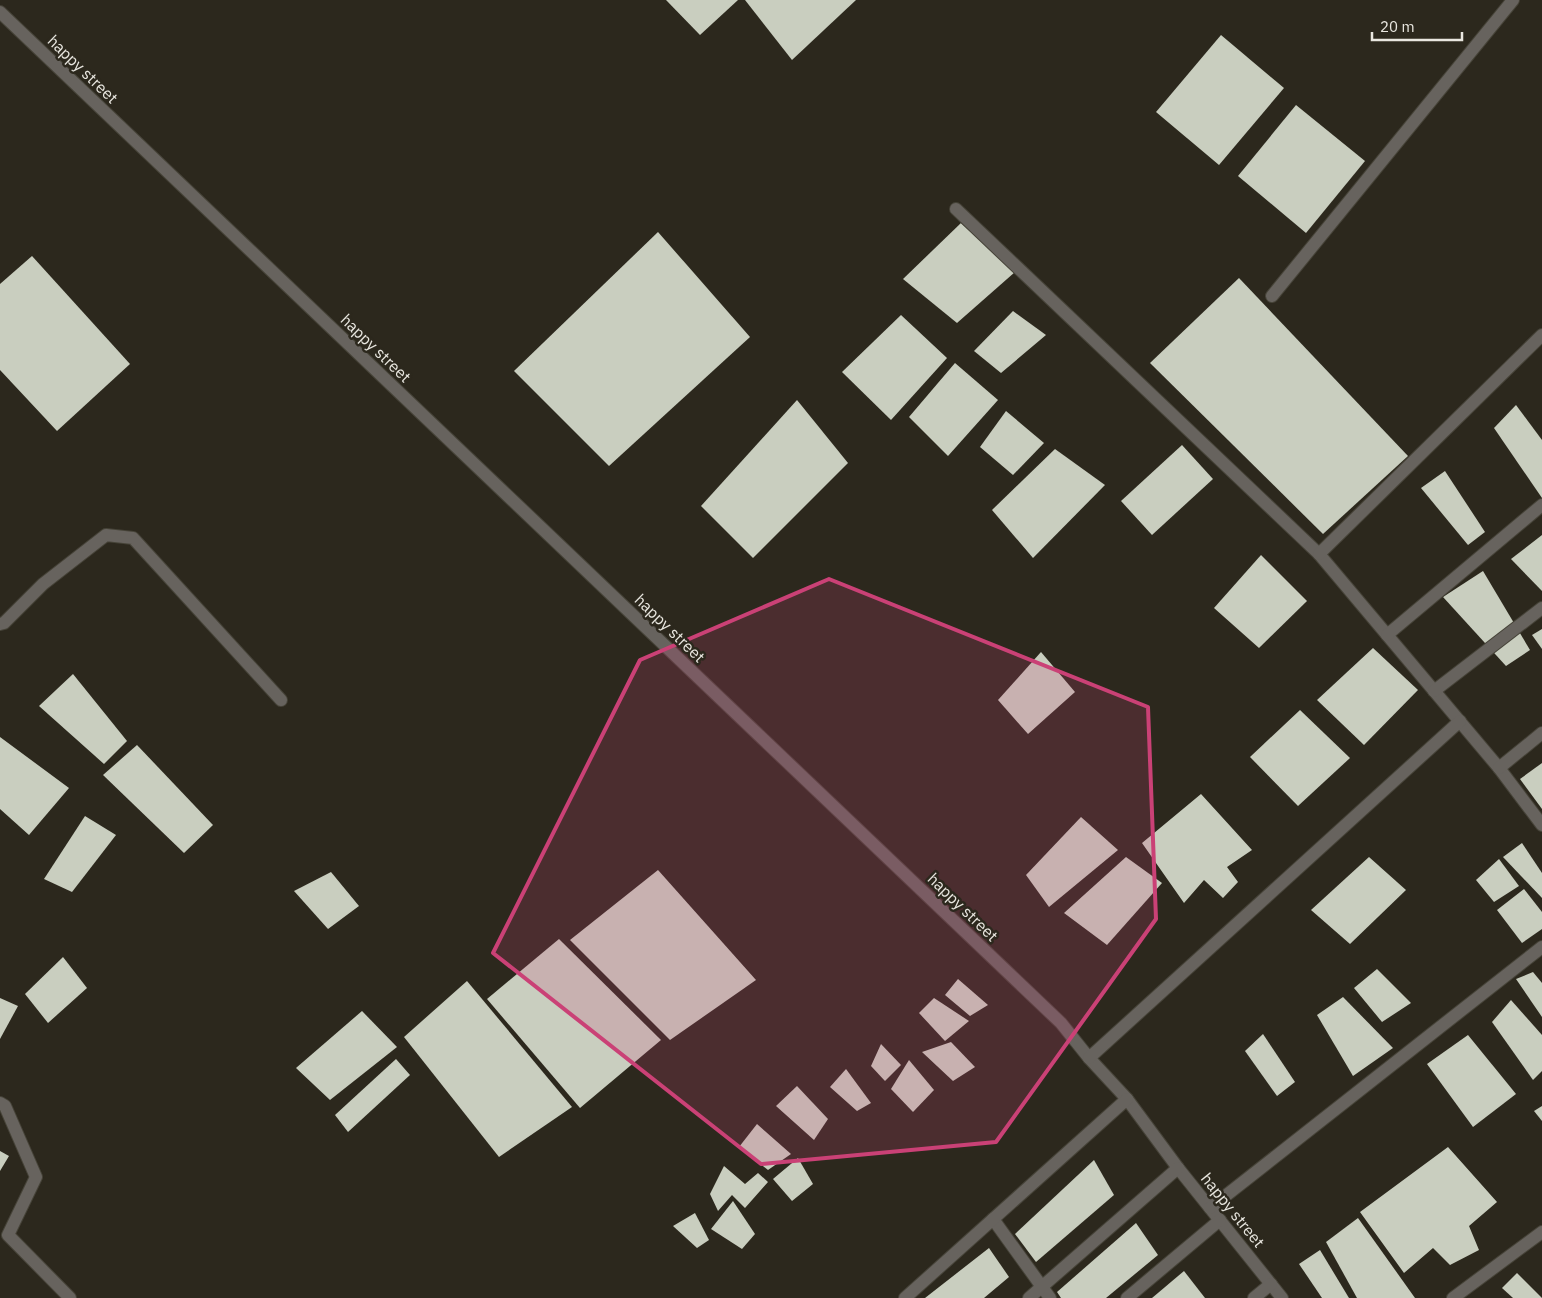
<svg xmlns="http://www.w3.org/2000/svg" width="1542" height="1298" font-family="'IBM Plex Sans',sans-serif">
<rect width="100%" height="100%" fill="#2c281d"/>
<!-- building -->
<g fill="#c9cebf">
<path d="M 666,0 L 738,0 L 700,35 Z"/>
<path d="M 745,0 L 856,0 L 792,60 Z"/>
<path d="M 1221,35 L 1284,88 L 1219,165 L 1156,112 Z"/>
<path d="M 1296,105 L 1365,161 L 1306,233 L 1238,176 Z"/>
<path d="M 961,223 L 1015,272 L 957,323 L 903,279 Z"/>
<path d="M 658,232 L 750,337 L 609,466 L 514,371 Z"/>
<path d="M 32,256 L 130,364 L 57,431 L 0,370 L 0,284 Z"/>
<path d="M 1239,278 L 1408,456 L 1323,534 L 1150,363 Z"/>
<path d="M 1013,311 L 1046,335 L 1001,373 L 974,351 Z"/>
<path d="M 901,315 L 947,358 L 891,420 L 842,372 Z"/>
<path d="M 955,363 L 998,400 L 948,456 L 909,417 Z"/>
<path d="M 797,400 L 848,463 L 753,558 L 701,506 Z"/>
<path d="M 1516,405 L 1542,440 L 1542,498 L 1494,428 Z"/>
<path d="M 1006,411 L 1044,443 L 1013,475 L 980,447 Z"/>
<path d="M 1182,445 L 1213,479 L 1152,535 L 1121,501 Z"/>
<path d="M 1055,449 L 1105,485 L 1033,558 L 992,510 Z"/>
<path d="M 1445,471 L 1485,532 L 1468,545 L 1421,488 Z"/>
<path d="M 1542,535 L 1542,591 L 1511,559 Z"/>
<path d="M 1261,555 L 1307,601 L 1259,648 L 1214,608 Z"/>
<path d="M 1483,571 L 1530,650 L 1506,666 L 1443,597 Z"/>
<path d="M 1542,629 L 1542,649 L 1532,635 Z"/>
<path d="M 1373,648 L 1418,690 L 1364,745 L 1317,700 Z"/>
<path d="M 1041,652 L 1075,692 L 1028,734 L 998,700 Z"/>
<path d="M 73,674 L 127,741 L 104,764 L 39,706 Z"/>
<path d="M 1300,710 L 1350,758 L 1298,806 L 1250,757 Z"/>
<path d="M 0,737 L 69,788 L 29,835 L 0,809 Z"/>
<path d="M 137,745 L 213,825 L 184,853 L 103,775 Z"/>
<path d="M 1542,763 L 1542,809 L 1520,779 Z"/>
<path d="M 1201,794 L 1252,850 L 1227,867 L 1238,882 L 1223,898 L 1204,880 L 1184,903 L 1142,843 Z"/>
<path d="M 85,816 L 116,835 L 72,892 L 44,879 Z"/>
<path d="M 1081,817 L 1118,850 L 1049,907 L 1026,875 Z"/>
<path d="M 1522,843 L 1542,873 L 1542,898 L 1503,857 Z"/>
<path d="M 1126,857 L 1162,883 L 1107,945 L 1064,913 Z"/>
<path d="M 1369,857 L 1406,890 L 1350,944 L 1311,910 Z"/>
<path d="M 1499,859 L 1519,886 L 1494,902 L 1476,880 Z"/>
<path d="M 658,870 L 756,980 L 670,1040 L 570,940 Z"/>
<path d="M 331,872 L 359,906 L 328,929 L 294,891 Z"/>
<path d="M 1524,889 L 1542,912 L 1542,929 L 1522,943 L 1497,910 Z"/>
<path d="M 559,939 L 661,1040 L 580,1108 L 487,999 Z"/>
<path d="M 63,957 L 87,988 L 48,1023 L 25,994 Z"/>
<path d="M 1377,969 L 1411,1003 L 1382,1022 L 1354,988 Z"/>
<path d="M 1533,972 L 1542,983 L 1542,1017 L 1516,979 Z"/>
<path d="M 958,979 L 988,1005 L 970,1016 L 945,995 Z"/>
<path d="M 467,981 L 572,1107 L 499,1157 L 404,1037 Z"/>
<path d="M 1343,997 L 1393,1048 L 1353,1076 L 1317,1015 Z"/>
<path d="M 0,998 L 18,1006 L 0,1039 Z"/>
<path d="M 934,998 L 969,1021 L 945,1041 L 919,1013 Z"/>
<path d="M 1511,1000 L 1542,1035 L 1542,1071 L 1533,1080 L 1492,1022 Z"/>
<path d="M 362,1011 L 397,1047 L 330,1100 L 296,1068 Z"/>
<path d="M 1263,1034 L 1295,1082 L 1277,1096 L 1245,1051 Z"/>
<path d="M 1468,1035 L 1516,1094 L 1473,1127 L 1427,1064 Z"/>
<path d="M 951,1042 L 975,1067 L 953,1081 L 922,1052 Z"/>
<path d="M 881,1044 L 901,1065 L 885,1081 L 871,1066 Z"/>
<path d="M 396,1059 L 410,1075 L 348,1132 L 335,1115 Z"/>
<path d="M 909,1060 L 934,1090 L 913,1112 L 891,1089 Z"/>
<path d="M 846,1069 L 871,1103 L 857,1111 L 830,1087 Z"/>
<path d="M 797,1086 L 828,1119 L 814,1140 L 776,1106 Z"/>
<path d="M 1542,1106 L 1542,1121 L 1534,1111 Z"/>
<path d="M 757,1124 L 791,1154 L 768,1170 L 739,1147 Z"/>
<path d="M 1448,1147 L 1497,1202 L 1469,1226 L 1479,1250 L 1450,1265 L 1433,1248 L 1404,1273 L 1360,1212 Z"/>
<path d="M 0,1151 L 9,1156 L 0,1171 Z"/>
<path d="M 798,1158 L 813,1184 L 792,1201 L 773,1179 Z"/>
<path d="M 1094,1160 L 1114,1195 L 1036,1262 L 1015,1234 Z"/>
<path d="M 724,1166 L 745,1184 L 758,1173 L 768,1182 L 745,1208 L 732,1195 L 718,1211 L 710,1194 Z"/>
<path d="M 733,1201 L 755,1234 L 742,1249 L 711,1229 Z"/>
<path d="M 695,1213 L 709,1240 L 697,1248 L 673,1226 Z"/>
<path d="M 1358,1218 L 1415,1298 L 1357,1298 L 1326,1242 Z"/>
<path d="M 1136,1223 L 1158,1255 L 1106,1298 L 1061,1298 L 1057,1292 Z"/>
<path d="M 989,1248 L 1009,1277 L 984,1298 L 925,1298 Z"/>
<path d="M 1320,1250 L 1349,1298 L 1322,1298 L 1299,1264 Z"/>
<path d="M 1184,1271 L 1205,1298 L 1152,1298 Z"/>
<path d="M 1517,1273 L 1542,1298 L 1513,1298 L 1502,1288 Z"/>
</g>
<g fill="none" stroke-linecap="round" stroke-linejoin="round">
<!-- minor casing -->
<g stroke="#464338" stroke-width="14">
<g id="minor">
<path d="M 0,12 L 1061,1023 L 1089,1058 L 1127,1099 L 1178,1168 L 1282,1298"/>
<path d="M 956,209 L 1319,554 L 1499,768 L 1542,825"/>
<path d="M 1272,296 L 1513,0"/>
<path d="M 1319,554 L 1542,335"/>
<path d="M 0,624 L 4,623 L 43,584 L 106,535 L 133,538 L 281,700"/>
<path d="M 1387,635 L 1542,505"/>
<path d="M 1434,691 L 1542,608"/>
<path d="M 1499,768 L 1542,733"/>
<path d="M 1089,1058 L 1460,721"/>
<path d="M 0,1103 L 5,1106 L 36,1177 L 8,1235 L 70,1298"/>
<path d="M 1210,1208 L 1542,947"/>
<path d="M 993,1219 L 1050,1298"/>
<path d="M 905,1298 L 1127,1099"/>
<path d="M 1029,1298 L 1178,1168"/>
<path d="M 1127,1298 L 1220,1220"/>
<path d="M 1254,1298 L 1271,1284"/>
<path d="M 1453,1298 L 1542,1232"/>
</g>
</g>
<!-- minor -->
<use href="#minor" stroke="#67635e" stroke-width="12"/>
</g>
<!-- marked area -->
<path fill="#ca4176" fill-opacity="0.2" stroke="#ca4176" stroke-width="4" stroke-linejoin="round" d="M 829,579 L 1148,707 L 1156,919 L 996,1142 L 761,1164 L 493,953 L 640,660 Z"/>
<g text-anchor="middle" stroke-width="5" stroke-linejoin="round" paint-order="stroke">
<!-- street labels -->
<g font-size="16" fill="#e9e7e0" stroke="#2c281d">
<text transform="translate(83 69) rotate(44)" y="6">happy street</text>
<text transform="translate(376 348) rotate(44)" y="6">happy street</text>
<text transform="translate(670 628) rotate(44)" y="6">happy street</text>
<text transform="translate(963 907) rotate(44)" y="6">happy street</text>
<text transform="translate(1233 1210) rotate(51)" y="6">happy street</text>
</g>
</g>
<!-- scale -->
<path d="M1372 32v8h90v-8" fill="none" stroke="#e9e7e0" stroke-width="2.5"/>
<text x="1380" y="32" font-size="15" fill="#e9e7e0" stroke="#2c281d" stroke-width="4" paint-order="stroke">20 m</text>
</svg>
